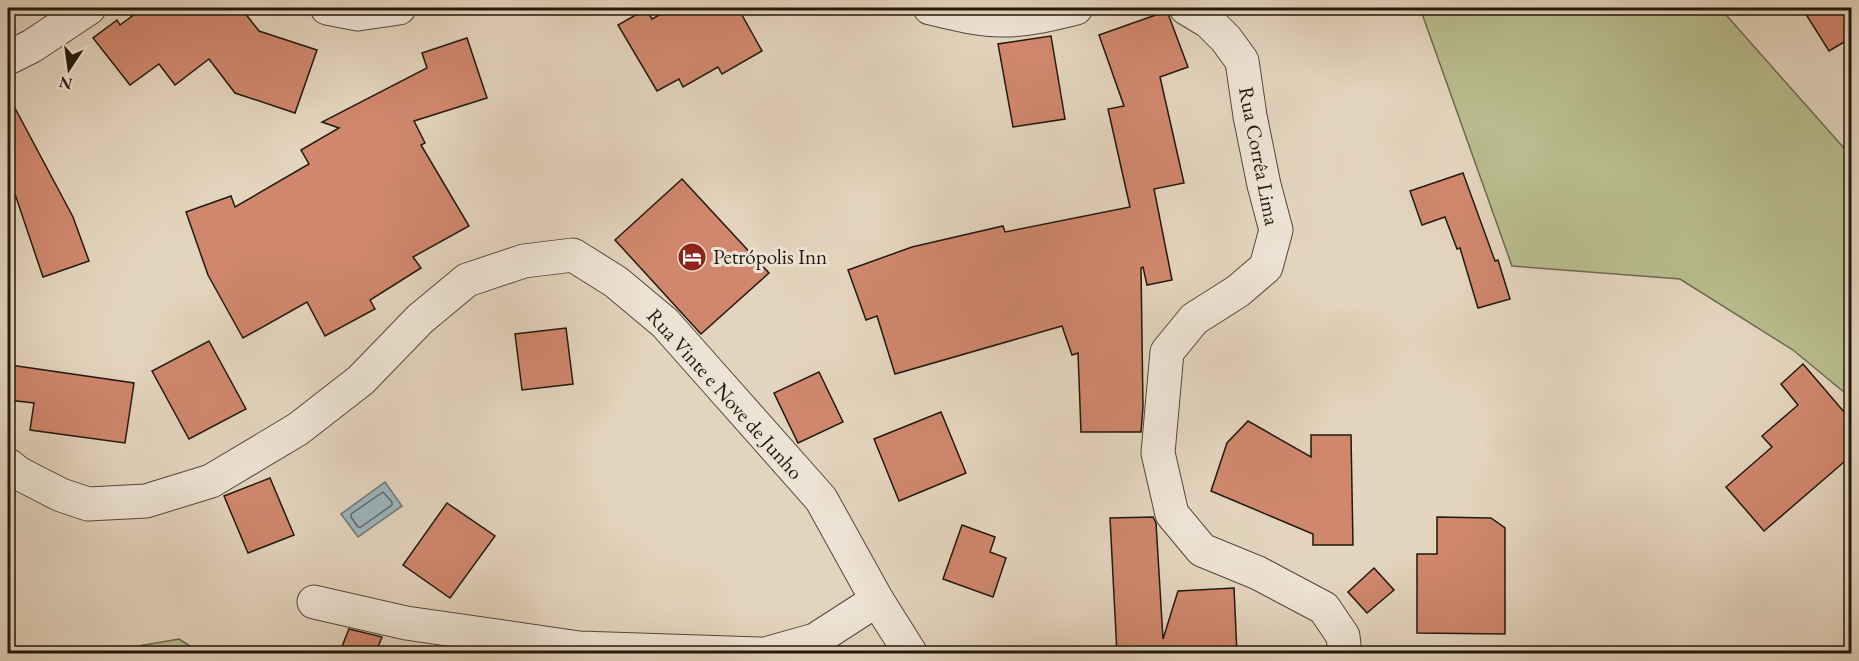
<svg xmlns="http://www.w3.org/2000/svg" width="1859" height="661" font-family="'EB Garamond',serif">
<rect width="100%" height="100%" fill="#e3d4bd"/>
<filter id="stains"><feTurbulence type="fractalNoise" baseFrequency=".00333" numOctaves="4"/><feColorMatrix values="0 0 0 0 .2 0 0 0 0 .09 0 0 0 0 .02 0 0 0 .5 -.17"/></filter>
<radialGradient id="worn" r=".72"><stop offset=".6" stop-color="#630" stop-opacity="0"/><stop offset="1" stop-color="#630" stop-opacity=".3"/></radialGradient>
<!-- green -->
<g fill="#b8bc8e" stroke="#6d6a4e" stroke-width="1.5">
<path d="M 1420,8 L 1720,8 L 1851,156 L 1851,398 L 1793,350 L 1680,279 L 1512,266 Z"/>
<path d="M 179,639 L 201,653 L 98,653 Z"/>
</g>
<!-- water -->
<path fill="#9cb5bd" stroke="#6b7777" stroke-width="1.5" d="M 385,482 L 402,506 L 358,537 L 341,514 Z"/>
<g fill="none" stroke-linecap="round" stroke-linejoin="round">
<!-- shore -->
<path stroke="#5f6765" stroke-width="1.5" d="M 383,492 L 392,502 L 392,505 L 361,527 L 358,527 L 351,517 L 351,514 Z"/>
</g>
<!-- building -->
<g fill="#d0876e" stroke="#22190d" stroke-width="1.5">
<path d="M 143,8 L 241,8 L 259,31 L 317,50 L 295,113 L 235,93 L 209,59 L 175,85 L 159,64 L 130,85 L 93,38 L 117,20 L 120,25 Z"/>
<path d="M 672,8 L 738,8 L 762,51 L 722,74 L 718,67 L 683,87 L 679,79 L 657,91 L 618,25 L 646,9 L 652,19 Z"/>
<path d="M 1802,8 L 1851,8 L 1851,38 L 1829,51 Z"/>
<path d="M 1167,11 L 1188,67 L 1160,77 L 1184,183 L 1154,189 L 1172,280 L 1147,285 L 1143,267 L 1141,268 L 1143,407 L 1141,432 L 1081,432 L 1078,353 L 1072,355 L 1062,326 L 895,374 L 877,316 L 866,320 L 848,270 L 912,247 L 1003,226 L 1005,232 L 1130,207 L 1108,109 L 1124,106 L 1099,35 Z"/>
<path d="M 1051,36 L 1065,119 L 1013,127 L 998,44 Z"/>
<path d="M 467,38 L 487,98 L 414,121 L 425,143 L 421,145 L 469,226 L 413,257 L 421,268 L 370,300 L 375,309 L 325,336 L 307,302 L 243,338 L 208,275 L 186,212 L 231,196 L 235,207 L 309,164 L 301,150 L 339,128 L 322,122 L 427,68 L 422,53 Z"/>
<path d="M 8,95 L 73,217 L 89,261 L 43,277 L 15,194 L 8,198 Z"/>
<path d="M 1463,173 L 1495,261 L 1498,260 L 1510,299 L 1478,308 L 1460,248 L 1457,249 L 1445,217 L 1422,225 L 1410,191 Z"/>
<path d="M 682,179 L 769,273 L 701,334 L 615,240 Z"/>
<path d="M 566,328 L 573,384 L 522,390 L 515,334 Z"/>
<path d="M 209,341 L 246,409 L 189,439 L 152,371 Z"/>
<path d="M 1803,364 L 1851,420 L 1851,456 L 1764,531 L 1726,487 L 1772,447 L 1762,436 L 1798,405 L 1781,384 Z"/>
<path d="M 10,365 L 134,383 L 125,443 L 30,430 L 34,403 L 8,400 Z"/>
<path d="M 819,372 L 843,422 L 798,443 L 774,393 Z"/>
<path d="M 941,412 L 966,473 L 899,501 L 874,439 Z"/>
<path d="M 1248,421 L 1311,457 L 1311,435 L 1351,435 L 1353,545 L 1313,545 L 1313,534 L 1211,491 L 1227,443 Z"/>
<path d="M 270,478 L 294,535 L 248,553 L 224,496 Z"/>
<path d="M 447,503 L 495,536 L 450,598 L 403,565 Z"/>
<path d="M 1153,517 L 1156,523 L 1163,639 L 1178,591 L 1234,588 L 1237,654 L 1117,654 L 1110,518 Z"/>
<path d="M 1437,517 L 1491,518 L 1505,528 L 1505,634 L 1417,633 L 1417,554 L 1437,554 Z"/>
<path d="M 962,525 L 995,537 L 990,552 L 1006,558 L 993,597 L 943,579 Z"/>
<path d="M 1374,568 L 1394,590 L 1367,613 L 1348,592 Z"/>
<path d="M 349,629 L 382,637 L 375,654 L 339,654 Z"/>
</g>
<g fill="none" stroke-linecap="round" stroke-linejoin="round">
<!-- minor casing -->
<g stroke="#524839" stroke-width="35">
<g id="minor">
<path d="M 327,8 L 358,14 L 399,8"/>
<path d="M 930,8 C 953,13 977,20 1001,20 C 1024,21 1053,14 1076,8"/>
<path d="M 1186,8 L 1209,22 L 1226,39 L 1242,61 L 1250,116 L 1264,185 L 1276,230 L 1266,267 L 1238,291 L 1194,319 L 1167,352 L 1158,453 L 1172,514 L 1202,550 L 1258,573 L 1324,608 L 1343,636 L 1345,654"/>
<path d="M 8,58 L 32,46 L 89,8"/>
<path d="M 8,465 L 18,473 L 61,495 L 88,504 L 146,501 L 211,481 L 298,429 L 361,380 L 420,319 L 467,280 L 524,261 L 573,255 L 616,282 L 665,323 L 821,499 L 877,600 L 911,654"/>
<path d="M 314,602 L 406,623 L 579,648 L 759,654"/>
<path d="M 765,654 L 815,640 L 877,600"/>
</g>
</g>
<!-- minor -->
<use href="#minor" stroke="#ede3d4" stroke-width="33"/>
</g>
<!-- icons -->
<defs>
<g id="hotel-disc" transform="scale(1.5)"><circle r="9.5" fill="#8f2418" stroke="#ede3d4"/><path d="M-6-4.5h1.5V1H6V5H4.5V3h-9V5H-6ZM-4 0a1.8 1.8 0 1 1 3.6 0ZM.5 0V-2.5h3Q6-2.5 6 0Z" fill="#fff"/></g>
</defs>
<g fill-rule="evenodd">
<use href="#hotel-disc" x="692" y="257"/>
</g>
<g text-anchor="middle" stroke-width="6" stroke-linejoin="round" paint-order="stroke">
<!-- street labels -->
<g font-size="21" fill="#22190d" stroke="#ede3d4">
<text transform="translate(1259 156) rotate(79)" y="7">Rua Corrêa Lima</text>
<text transform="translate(725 394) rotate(48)" y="7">Rua Vinte e Nove de Junho</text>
</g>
<!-- poi labels -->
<g font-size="21" fill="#22190d" stroke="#ede3d4" text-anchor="start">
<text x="713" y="264">Petrópolis Inn</text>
</g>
</g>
<!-- margin -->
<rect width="1859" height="661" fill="none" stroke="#e3d4bd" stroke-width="30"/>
<rect x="9" y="9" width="1841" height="643" fill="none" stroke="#22190d" stroke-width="3"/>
<rect x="15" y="15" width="1829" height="631" fill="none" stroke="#22190d" stroke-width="1.5"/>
<!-- north arrow -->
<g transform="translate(69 69) rotate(193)" stroke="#ede3d4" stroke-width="4.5" paint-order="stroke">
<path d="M0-4.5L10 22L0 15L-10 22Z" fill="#22190d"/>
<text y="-9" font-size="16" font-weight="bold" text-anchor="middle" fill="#22190d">N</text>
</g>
<rect width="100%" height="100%" filter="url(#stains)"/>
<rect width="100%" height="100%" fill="url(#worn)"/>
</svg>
